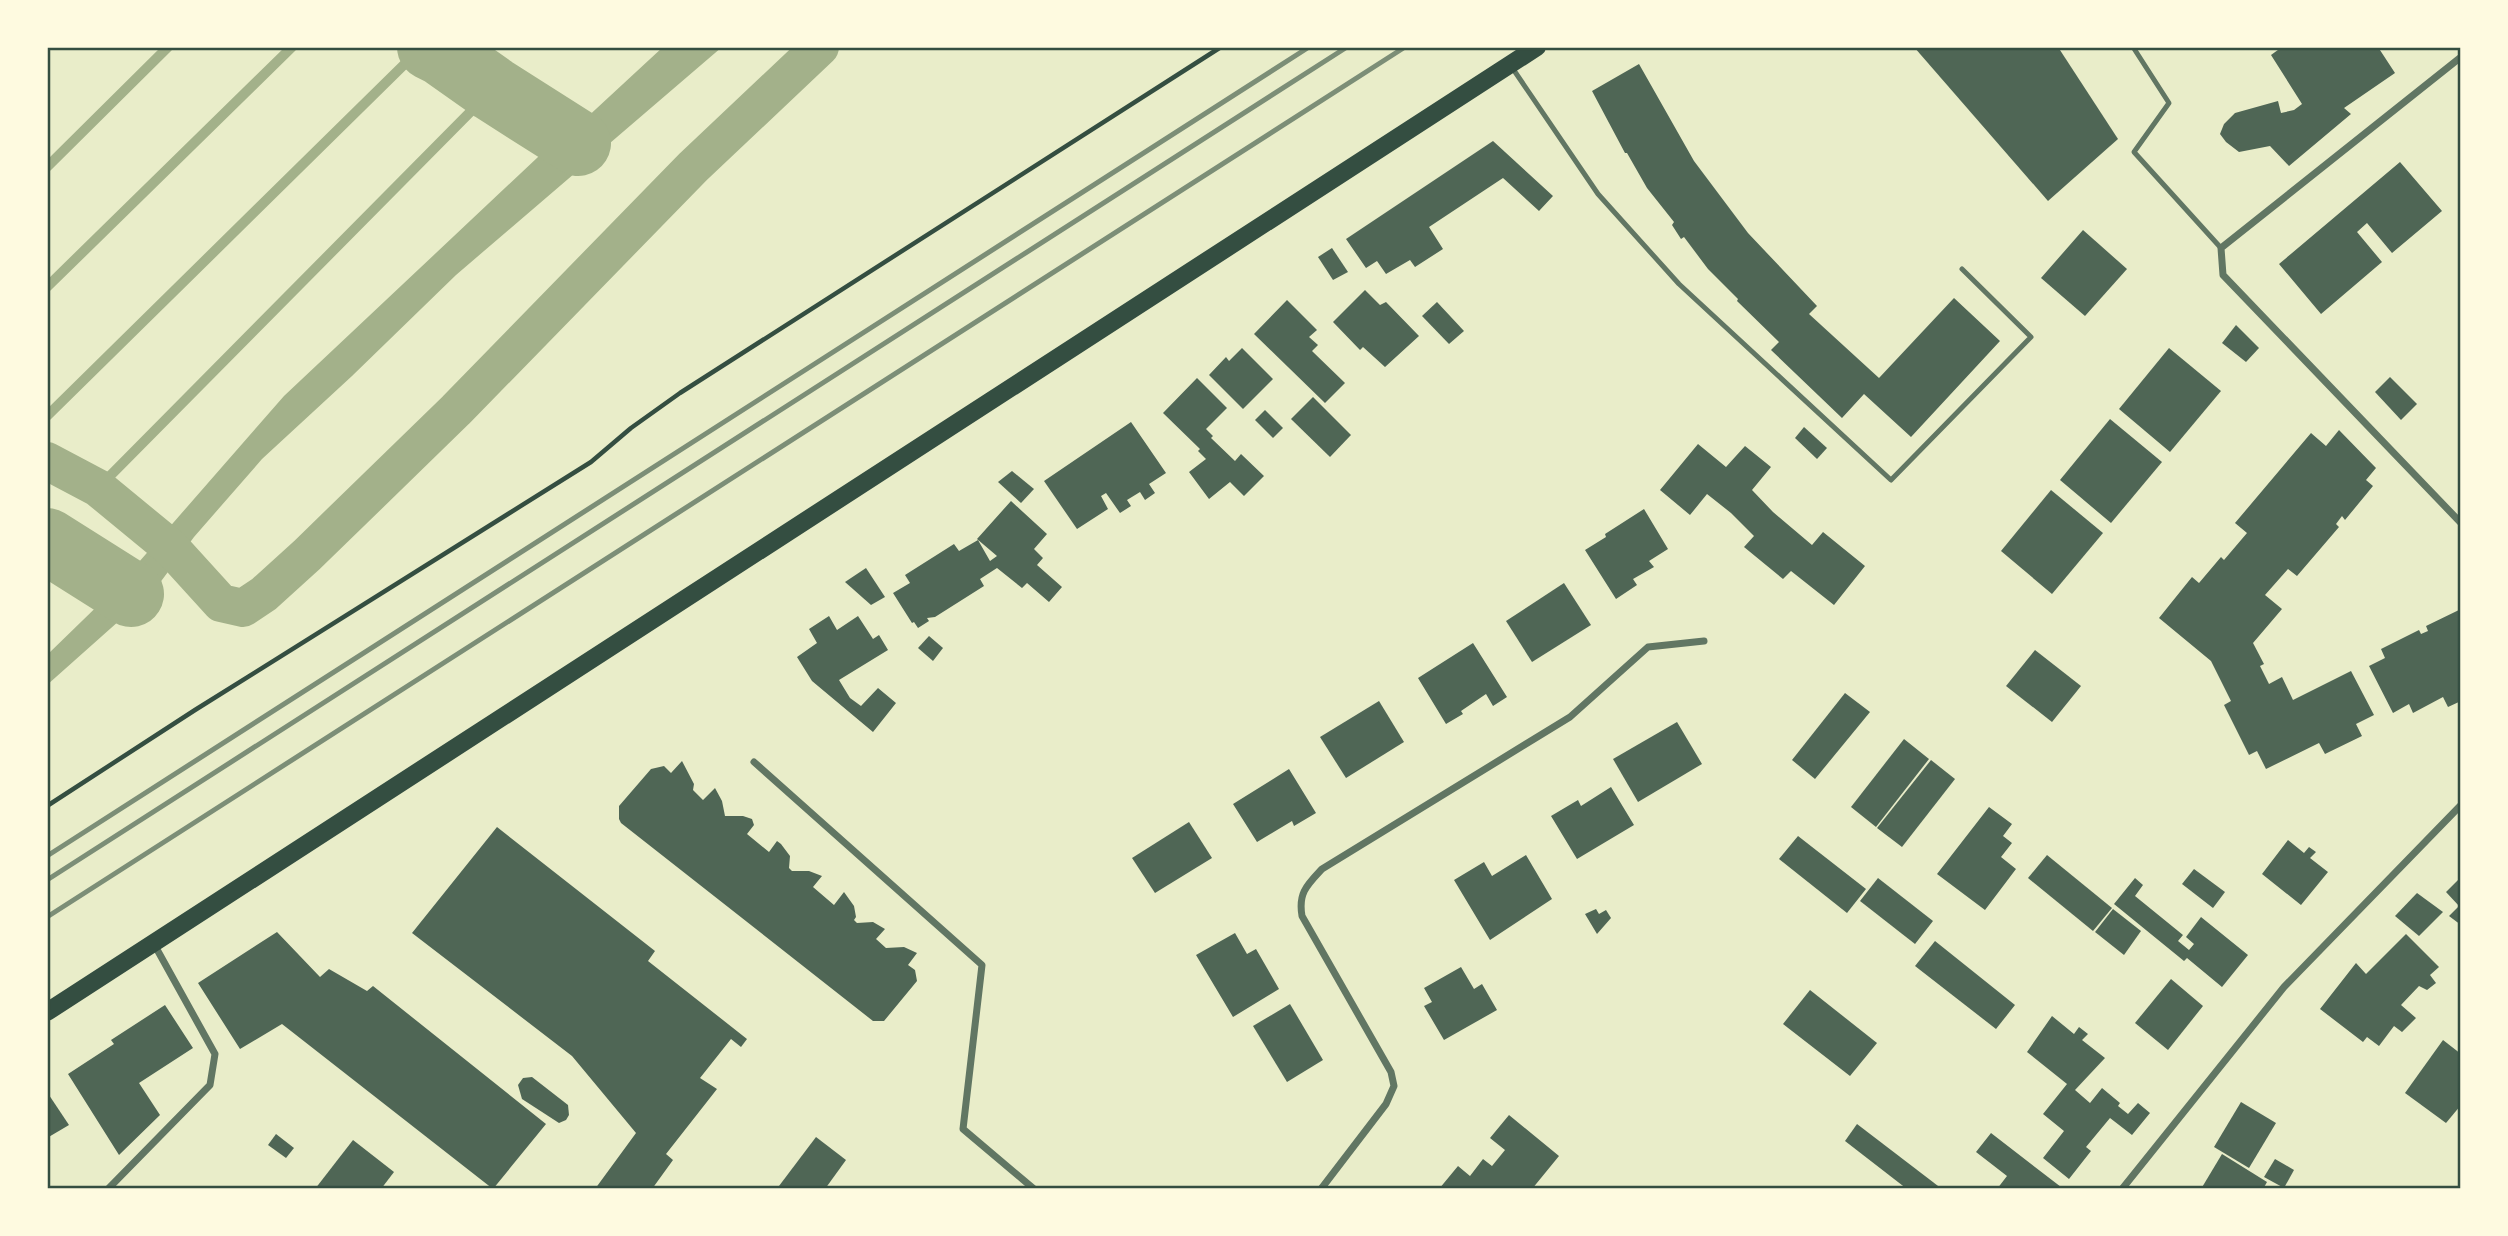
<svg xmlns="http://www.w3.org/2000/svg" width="2508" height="1236" font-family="'Source Sans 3',sans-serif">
<rect width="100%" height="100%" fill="#e9edc9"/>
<!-- water -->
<path fill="#a3b18a" d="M 663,47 L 722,47 L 456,275 L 352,376 L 262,459 L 194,537 L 156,588 L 47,685 L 47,655 L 118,586 L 284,396 L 538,157 L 583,121 Z"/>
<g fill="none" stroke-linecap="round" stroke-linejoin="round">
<!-- stream -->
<g stroke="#a3b18a" stroke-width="10">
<path d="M 442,53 L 447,47"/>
<path d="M 47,167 L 168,47"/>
<path d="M 47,287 L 292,47"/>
<path d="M 47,416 L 422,47"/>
<path d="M 98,488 L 493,89"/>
</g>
<!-- canal -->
<path stroke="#a3b18a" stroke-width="38" d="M 47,461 L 98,488 L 171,548 L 221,603 L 243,608 L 264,594 L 307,555 L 456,410 L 693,167 L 820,47"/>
<!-- river -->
<g stroke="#a3b18a" stroke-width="66">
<path d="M 430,47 L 442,53 L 493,89 L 578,143"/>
<path d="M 47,541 L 131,594"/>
</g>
</g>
<!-- building -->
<g fill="#4f6655">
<path d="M 1914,47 L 2058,47 L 2118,139 L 2048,201 Z"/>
<path d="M 2282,47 L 2378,47 L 2395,73 L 2344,108 L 2351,114 L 2289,166 L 2270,146 L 2239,152 L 2226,142 L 2220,134 L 2224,124 L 2235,113 L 2278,101 L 2281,113 L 2294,110 L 2302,104 L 2271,55 Z"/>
<path d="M 1639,64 L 1694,161 L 1748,233 L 1817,306 L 1809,314 L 1879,378 L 1954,298 L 2000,341 L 1911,437 L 1864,394 L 1842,418 L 1771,350 L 1779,342 L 1737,301 L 1738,299 L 1708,269 L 1684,237 L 1681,239 L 1672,225 L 1674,222 L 1647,188 L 1627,153 L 1625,153 L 1592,91 Z"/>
<path d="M 1493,141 L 1553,196 L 1539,211 L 1503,178 L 1429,227 L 1443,249 L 1415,267 L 1410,260 L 1386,274 L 1377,261 L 1366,268 L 1346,239 Z"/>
<path d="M 2400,162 L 2442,211 L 2392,253 L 2367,223 L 2357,232 L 2382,262 L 2321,314 L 2279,264 Z"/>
<path d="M 2083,230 L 2127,269 L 2085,316 L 2041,278 Z"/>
<path d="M 1332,248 L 1348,272 L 1333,280 L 1318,257 Z"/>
<path d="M 1365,290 L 1380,305 L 1386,302 L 1419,336 L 1385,367 L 1363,347 L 1360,350 L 1333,322 Z"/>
<path d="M 1287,300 L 1317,330 L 1309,337 L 1318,345 L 1312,351 L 1345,383 L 1325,403 L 1254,334 Z"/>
<path d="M 1437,302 L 1464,331 L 1449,344 L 1422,316 Z"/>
<path d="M 2236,325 L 2259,348 L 2246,362 L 2222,343 Z"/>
<path d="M 1242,348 L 1273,379 L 1243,409 L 1209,375 L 1226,357 L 1229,361 Z"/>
<path d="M 2169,348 L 2221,391 L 2170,452 L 2119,409 Z"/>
<path d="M 2390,377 L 2417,404 L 2401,420 L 2375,392 Z"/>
<path d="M 1197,378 L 1227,408 L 1206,429 L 1213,436 L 1211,438 L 1235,461 L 1241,454 L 1264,476 L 1244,496 L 1230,482 L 1209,499 L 1189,472 L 1206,459 L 1198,451 L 1200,449 L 1163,413 Z"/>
<path d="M 1313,397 L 1351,435 L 1330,457 L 1291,419 Z"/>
<path d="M 1265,410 L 1283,428 L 1273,438 L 1255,420 Z"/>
<path d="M 2110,419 L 2162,462 L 2111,523 L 2060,480 Z"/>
<path d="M 1131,422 L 1166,473 L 1149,484 L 1155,493 L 1145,500 L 1140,492 L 1127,500 L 1131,506 L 1120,513 L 1106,493 L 1101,496 L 1108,509 L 1077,529 L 1044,481 Z"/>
<path d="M 1804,427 L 1827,448 L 1817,459 L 1795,438 Z"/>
<path d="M 2339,430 L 2376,468 L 2366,480 L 2373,486 L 2345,520 L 2342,516 L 2336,524 L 2339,527 L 2297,576 L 2288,569 L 2265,595 L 2282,609 L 2253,643 L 2264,664 L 2260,666 L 2269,684 L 2282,677 L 2293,700 L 2351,671 L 2374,715 L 2356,724 L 2362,736 L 2325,754 L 2319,743 L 2266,769 L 2257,751 L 2249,755 L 2224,705 L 2231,701 L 2211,661 L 2159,618 L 2192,577 L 2199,583 L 2221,557 L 2224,560 L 2247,533 L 2235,523 L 2311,433 L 2326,446 Z"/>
<path d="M 1698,444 L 1726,467 L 1745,446 L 1771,467 L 1752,490 L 1773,512 L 1812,545 L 1823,532 L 1865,566 L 1834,605 L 1791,571 L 1783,579 L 1744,547 L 1754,536 L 1731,513 L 1707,494 L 1690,515 L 1660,490 Z"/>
<path d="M 1012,471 L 1034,489 L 1021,503 L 998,482 Z"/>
<path d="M 2051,490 L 2103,533 L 2052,594 L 2001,551 Z"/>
<path d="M 1011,501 L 1047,534 L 1034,549 L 1043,558 L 1037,565 L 1062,587 L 1049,602 L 1027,583 L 1022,588 L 997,568 L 980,579 L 984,586 L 935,617 L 927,618 L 929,621 L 918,628 L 914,622 L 912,623 L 893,593 L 910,583 L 905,575 L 954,544 L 959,551 L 978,540 L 990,561 L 997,556 L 977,539 Z"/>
<path d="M 1644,509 L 1668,549 L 1649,561 L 1654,567 L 1633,579 L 1637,585 L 1616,599 L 1585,550 L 1606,537 L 1605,534 Z"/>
<path d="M 866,568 L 885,597 L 871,605 L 845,582 Z"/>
<path d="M 1564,583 L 1591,625 L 1532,662 L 1506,621 Z"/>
<path d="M 2461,609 L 2461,701 L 2448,707 L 2443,697 L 2413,713 L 2409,704 L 2393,713 L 2369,666 L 2385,658 L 2381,649 L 2419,630 L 2421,634 L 2428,631 L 2426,626 Z"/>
<path d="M 829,616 L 837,630 L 858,616 L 873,639 L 879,635 L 888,650 L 839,680 L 850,698 L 861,706 L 878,688 L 896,703 L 873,732 L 812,681 L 797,657 L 817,643 L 809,629 Z"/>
<path d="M 929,636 L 943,648 L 933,661 L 918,648 Z"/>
<path d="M 1473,643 L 1507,697 L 1493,706 L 1486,694 L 1461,711 L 1463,714 L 1446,724 L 1418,678 Z"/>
<path d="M 2035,650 L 2081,686 L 2052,722 L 2006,686 Z"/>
<path d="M 1845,693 L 1870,712 L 1815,779 L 1792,760 Z"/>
<path d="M 1379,701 L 1404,742 L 1346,778 L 1320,737 Z"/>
<path d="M 1677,722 L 1702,764 L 1638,802 L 1613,759 Z"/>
<path d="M 1904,739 L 1929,759 L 1876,827 L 1851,807 Z"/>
<path d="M 1931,760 L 1955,779 L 1902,847 L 1877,828 Z"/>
<path d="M 682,761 L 694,784 L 693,790 L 703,800 L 715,788 L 722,801 L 725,816 L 743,816 L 752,819 L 754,825 L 747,834 L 769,852 L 777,841 L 781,844 L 790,856 L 789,868 L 792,871 L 809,871 L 822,876 L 813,887 L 834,905 L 844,892 L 854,906 L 856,917 L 854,920 L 857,923 L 873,922 L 885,929 L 876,939 L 886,948 L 904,947 L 917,953 L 908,965 L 915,970 L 917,981 L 884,1021 L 873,1021 L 621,823 L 619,819 L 619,806 L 651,769 L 664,766 L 671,773 Z"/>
<path d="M 1289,769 L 1316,813 L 1294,826 L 1292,821 L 1257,842 L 1233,804 Z"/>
<path d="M 1611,787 L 1634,825 L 1577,859 L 1551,816 L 1578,800 L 1581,806 Z"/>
<path d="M 1989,807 L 2012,824 L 2003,836 L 2012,843 L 2001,857 L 2016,869 L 1985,910 L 1937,874 Z"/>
<path d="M 1189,822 L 1212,858 L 1155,893 L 1132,858 Z"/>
<path d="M 497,827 L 655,951 L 648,961 L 747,1039 L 741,1047 L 731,1039 L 700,1078 L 717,1089 L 666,1154 L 673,1160 L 652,1189 L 595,1189 L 636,1133 L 572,1056 L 412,933 Z"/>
<path d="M 1798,836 L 1866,889 L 1847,913 L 1779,859 Z"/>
<path d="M 2288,840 L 2304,853 L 2309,847 L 2316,852 L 2310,858 L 2328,872 L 2301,905 L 2262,874 Z"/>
<path d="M 1526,855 L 1552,899 L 1490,940 L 1454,880 L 1484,862 L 1492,876 Z"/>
<path d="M 2047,855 L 2112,908 L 2093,931 L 2028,878 Z"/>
<path d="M 2194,869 L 2225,892 L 2213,908 L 2182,884 Z"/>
<path d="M 2461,877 L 2461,925 L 2449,916 L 2459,906 L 2446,892 Z"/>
<path d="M 1878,878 L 1933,921 L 1915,944 L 1860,901 Z"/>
<path d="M 2135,878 L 2143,885 L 2135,896 L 2183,935 L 2178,941 L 2189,950 L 2194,944 L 2186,937 L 2201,917 L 2248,955 L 2222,987 L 2187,958 L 2184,961 L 2114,904 Z"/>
<path d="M 2417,893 L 2443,912 L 2419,936 L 2395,916 Z"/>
<path d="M 1596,909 L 1599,914 L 1606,910 L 1611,918 L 1597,934 L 1585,914 Z"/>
<path d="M 2113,909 L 2141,931 L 2124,955 L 2095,932 Z"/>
<path d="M 277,932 L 320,977 L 329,969 L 367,991 L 373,986 L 546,1124 L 493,1189 L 282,1024 L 240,1049 L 198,983 Z"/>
<path d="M 1235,933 L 1247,954 L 1256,949 L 1279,989 L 1233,1017 L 1196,955 Z"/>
<path d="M 2406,934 L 2439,967 L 2430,975 L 2436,983 L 2427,990 L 2419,986 L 2401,1005 L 2416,1018 L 2402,1032 L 2394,1026 L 2379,1046 L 2367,1037 L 2363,1042 L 2320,1009 L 2356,963 L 2366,974 Z"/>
<path d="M 1935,941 L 2015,1005 L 1996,1029 L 1915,966 Z"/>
<path d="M 1461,967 L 1474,989 L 1482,984 L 1497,1010 L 1444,1040 L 1424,1006 L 1432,1002 L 1424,988 Z"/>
<path d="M 2171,979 L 2203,1006 L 2168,1050 L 2135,1023 Z"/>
<path d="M 1810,990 L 1877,1043 L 1850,1076 L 1783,1024 Z"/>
<path d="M 1290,1004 L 1323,1060 L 1287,1082 L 1253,1026 Z"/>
<path d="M 165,1005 L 193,1048 L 139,1083 L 160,1115 L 119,1155 L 68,1074 L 114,1044 L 111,1040 Z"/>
<path d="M 2052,1016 L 2074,1034 L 2079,1027 L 2088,1034 L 2082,1040 L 2105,1058 L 2075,1090 L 2090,1103 L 2102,1088 L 2120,1103 L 2118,1106 L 2128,1114 L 2138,1103 L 2150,1113 L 2132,1135 L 2110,1118 L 2086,1147 L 2091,1151 L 2069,1179 L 2043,1158 L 2064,1131 L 2043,1114 L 2067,1084 L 2027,1052 Z"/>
<path d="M 2443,1040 L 2461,1054 L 2461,1105 L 2446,1123 L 2405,1093 Z"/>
<path d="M 532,1077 L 568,1105 L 569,1115 L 566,1120 L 559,1123 L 522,1099 L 518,1085 L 523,1078 Z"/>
<path d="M 47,1092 L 69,1125 L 47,1138 Z"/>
<path d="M 2241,1102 L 2276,1123 L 2249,1168 L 2214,1147 Z"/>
<path d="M 1509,1115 L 1559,1156 L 1532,1189 L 1439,1189 L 1458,1166 L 1470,1176 L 1483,1159 L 1492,1166 L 1505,1150 L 1490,1138 Z"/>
<path d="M 1857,1124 L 1942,1189 L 1907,1189 L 1845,1141 Z"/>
<path d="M 1991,1133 L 2061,1187 L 2060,1189 L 1997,1189 L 2007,1176 L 1976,1152 Z"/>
<path d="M 276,1134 L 294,1148 L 286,1158 L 268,1145 Z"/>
<path d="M 816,1137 L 846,1160 L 825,1189 L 782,1189 L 779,1186 Z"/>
<path d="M 353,1140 L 394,1172 L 381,1189 L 315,1189 Z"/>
<path d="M 2222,1154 L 2267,1182 L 2263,1189 L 2201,1189 Z"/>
<path d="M 2275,1159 L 2294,1170 L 2284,1188 L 2264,1177 Z"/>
</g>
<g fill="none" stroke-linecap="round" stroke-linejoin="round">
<!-- path -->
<path stroke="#344e41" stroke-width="4.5" d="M 47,806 L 195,710 L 591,462 L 631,428 L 680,393 L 1221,47"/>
<!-- service -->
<g stroke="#617663" stroke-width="5">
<path d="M 2133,47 L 2169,103 L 2134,152 L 2221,248"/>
<path d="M 1511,66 L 1598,194 L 1679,284 L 1891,480 L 2031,337 L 1962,269"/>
</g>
<!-- minor -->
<g stroke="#617663" stroke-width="7">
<path d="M 2461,57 L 2221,248 L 2223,275 L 2461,523"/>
<path d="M 754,762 L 982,965 L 963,1129 L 1034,1189"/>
<path d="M 108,1189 L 210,1085 L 215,1054 L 154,944"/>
<path d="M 1321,1189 L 1386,1104 L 1394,1086 L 1391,1072 L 1302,916 C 1298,893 1307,885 1322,869 L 1570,717 L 1648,647 L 1704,641"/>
<path d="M 2122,1189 L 2284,987 L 2461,805"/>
</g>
<!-- primary -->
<path stroke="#344e41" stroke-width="18" d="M 47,1012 L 1537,47"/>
<!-- rail -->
<g stroke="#7c8e77" stroke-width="5">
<path d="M 47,856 L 1309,47"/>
<path d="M 47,880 L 1347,47"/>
<path d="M 47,917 L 1405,47"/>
</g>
</g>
<!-- border -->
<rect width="2508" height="1236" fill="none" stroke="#fefae0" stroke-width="98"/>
<rect x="49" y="49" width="2410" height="1138" fill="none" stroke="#344e41" stroke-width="2.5"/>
</svg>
